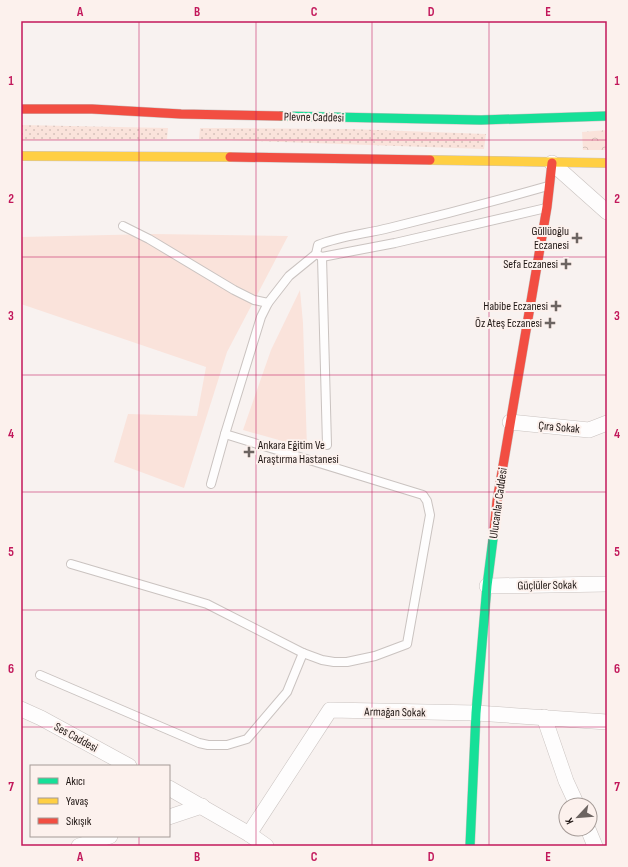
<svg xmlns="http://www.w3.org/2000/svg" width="628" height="867" font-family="'Sofia Sans Condensed',sans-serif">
<defs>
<pattern id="grass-dots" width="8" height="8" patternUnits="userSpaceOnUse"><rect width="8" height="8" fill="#fae3db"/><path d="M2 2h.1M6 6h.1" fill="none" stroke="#d6c2bb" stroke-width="1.8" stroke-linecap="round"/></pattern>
<pattern id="forest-crowns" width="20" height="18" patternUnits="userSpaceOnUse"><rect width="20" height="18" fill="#fae3db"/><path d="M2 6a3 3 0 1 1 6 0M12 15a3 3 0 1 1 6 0" fill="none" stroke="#d6c2bb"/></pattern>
</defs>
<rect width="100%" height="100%" fill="#f8f2f0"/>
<!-- grass -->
<g fill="url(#grass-dots)">
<path d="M 21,125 L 168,128 L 167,139 L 21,140 Z"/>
<path d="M 200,128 L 350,129 L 486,134 L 484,149 L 199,139 Z"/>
</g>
<!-- forest -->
<path fill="url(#forest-crowns)" d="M 607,130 L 607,150 L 583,150 L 582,132 Z"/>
<!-- park -->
<g fill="#fae3db">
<path d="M 153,234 L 288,236 L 227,352 L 184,488 L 114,462 L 128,414 L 197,416 L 206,367 L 21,304 L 21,237 Z"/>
<path d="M 300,290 L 303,323 L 307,448 L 243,430 L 271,350 Z"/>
</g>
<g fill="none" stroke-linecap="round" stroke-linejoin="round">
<!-- lane casing -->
<g stroke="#cac3c0" stroke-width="10">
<g id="lane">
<path d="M 546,208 L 395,243 L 322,257 L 316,254 L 318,245 C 340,236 365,234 389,228 C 442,215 495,201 548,186"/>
<path d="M 123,226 L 149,239 L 234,290 L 254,300 L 268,303"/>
<path d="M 322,257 L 327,445"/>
<path d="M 211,484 L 225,434 L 261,317 L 268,303 L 289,276 L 316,254"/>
<path d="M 71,564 L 207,604 L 303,653 L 322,660 L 334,662 L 347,662 L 375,656 L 407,644 L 430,515 L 427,501 L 423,495 L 225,434"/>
<path d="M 40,675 L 199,743 L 208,745 L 227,745 L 247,739 L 287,692 L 303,653"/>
</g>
</g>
<!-- street casing -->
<g stroke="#cac3c0" stroke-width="16">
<g id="street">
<path d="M 552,163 L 607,212"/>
<path d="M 510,422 L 589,430 L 607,423"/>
<path d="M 487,586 L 607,584"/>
<path d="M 21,709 L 41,718 L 129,766"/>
<path d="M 544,717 L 566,781 L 577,805"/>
<path d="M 169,788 L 249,834 L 266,846"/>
<path d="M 169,817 L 202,806"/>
<path d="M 588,829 L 595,846"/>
<path d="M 249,834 L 330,710 L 476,713 L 607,722"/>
<path d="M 79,846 L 110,836"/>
</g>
</g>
<!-- fast casing -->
<g stroke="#cac3c0" stroke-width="10">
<g id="fast">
<path d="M 281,116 L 481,120 L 607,116"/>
<path d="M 470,846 L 476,713 L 487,586 L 494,531"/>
</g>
</g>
<!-- slow casing -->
<g stroke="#cac3c0" stroke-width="10">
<g id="slow">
<path d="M 21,156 L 230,157"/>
<path d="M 430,160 L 607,163"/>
</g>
</g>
<!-- jam casing -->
<g stroke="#cac3c0" stroke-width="10">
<g id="jam">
<path d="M 21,109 L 92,109 L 181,114 L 281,116"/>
<path d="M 230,157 L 430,160"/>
<path d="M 494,531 L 497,501 L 547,207 L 552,163"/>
</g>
</g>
<!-- lane -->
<use href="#lane" stroke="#fefdfd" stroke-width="8"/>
<!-- street -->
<use href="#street" stroke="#fefdfd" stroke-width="15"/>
<!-- fast -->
<use href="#fast" stroke="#16e098" stroke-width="9"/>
<!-- slow -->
<use href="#slow" stroke="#ffcf43" stroke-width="9"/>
<!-- jam -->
<use href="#jam" stroke="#f24e42" stroke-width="9"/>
</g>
<!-- grid -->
<path fill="none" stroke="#c2185b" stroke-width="1" stroke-opacity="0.55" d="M 139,21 L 139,766M 256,21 L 256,846M 372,21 L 372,846M 489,21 L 489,846M 21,140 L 607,140M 21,257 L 607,257M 21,375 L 607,375M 21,492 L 607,492M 21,610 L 607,610M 21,727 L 607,727M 139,836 L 139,846"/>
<!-- markers -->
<g fill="#6c6461" stroke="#fcf1ed" stroke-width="1.5">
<path d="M575 232h4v4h4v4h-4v4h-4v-4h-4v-4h4z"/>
<path d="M564 258h4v4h4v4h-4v4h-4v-4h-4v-4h4z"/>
<path d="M554 300h4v4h4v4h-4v4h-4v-4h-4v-4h4z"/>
<path d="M548 317h4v4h4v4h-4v4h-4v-4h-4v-4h4z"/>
<path d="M247 446h4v4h4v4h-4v4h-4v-4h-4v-4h4z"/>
</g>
<g text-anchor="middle" stroke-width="4" stroke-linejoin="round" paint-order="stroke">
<!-- street labels -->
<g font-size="12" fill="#201714" stroke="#fcf1ed">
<text transform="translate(314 117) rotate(1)" y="4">Plevne Caddesi</text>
<text transform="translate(559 427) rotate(5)" y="4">Çıra Sokak</text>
<text transform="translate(498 503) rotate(-82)" y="4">Ulucanlar Caddesi</text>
<text transform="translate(547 585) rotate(-1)" y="4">Güçlüler Sokak</text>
<text transform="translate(395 712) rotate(1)" y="4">Armağan Sokak</text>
<text transform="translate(76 737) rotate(29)" y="4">Ses Caddesi</text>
</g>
<!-- poi labels -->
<g font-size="12" fill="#201714" stroke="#fcf1ed" text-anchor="end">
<text x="569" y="235">Güllüoğlu<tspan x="569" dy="14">Eczanesi</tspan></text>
<text x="558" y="268">Sefa Eczanesi</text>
<text x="548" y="310">Habibe Eczanesi</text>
<text x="542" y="327">Öz Ateş Eczanesi</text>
<text x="258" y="449" text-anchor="start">Ankara Eğitim Ve<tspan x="258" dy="14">Araştırma Hastanesi</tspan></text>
</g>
</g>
<!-- border -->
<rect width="628" height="867" fill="none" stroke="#fcf1ed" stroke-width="44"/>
<!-- legend -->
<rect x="30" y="765" width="140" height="72" fill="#fcf1ed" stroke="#a49a96"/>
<rect x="38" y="778" width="20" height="6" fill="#16e098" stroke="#a49a96"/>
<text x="66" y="785" font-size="12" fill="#201714">Akıcı</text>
<rect x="38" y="798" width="20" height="6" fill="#ffcf43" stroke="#a49a96"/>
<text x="66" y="805" font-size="12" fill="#201714">Yavaş</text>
<rect x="38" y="818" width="20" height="6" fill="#f24e42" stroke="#a49a96"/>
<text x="66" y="825" font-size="12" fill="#201714">Sıkışık</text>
<!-- north arrow -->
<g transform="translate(578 817) rotate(244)"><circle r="19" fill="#fcf1ed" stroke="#a49a96"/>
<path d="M0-3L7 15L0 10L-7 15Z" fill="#6c6461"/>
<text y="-6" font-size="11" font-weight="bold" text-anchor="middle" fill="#201714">K</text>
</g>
<rect x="22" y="22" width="584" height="823" fill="none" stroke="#c2185b" stroke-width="1.5"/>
<g font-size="13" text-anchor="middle" font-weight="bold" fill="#c2185b">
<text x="80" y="16">A</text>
<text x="197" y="16">B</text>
<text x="314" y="16">C</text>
<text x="431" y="16">D</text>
<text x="548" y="16">E</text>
<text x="11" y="85">1</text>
<text x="617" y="85">1</text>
<text x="11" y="203">2</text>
<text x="617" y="203">2</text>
<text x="11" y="320">3</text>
<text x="617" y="320">3</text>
<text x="11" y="438">4</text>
<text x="617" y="438">4</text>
<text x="11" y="556">5</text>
<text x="617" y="556">5</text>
<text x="11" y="673">6</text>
<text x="617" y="673">6</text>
<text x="11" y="791">7</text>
<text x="617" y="791">7</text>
<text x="80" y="861">A</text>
<text x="197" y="861">B</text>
<text x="314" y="861">C</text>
<text x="431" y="861">D</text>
<text x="548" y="861">E</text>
</g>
</svg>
